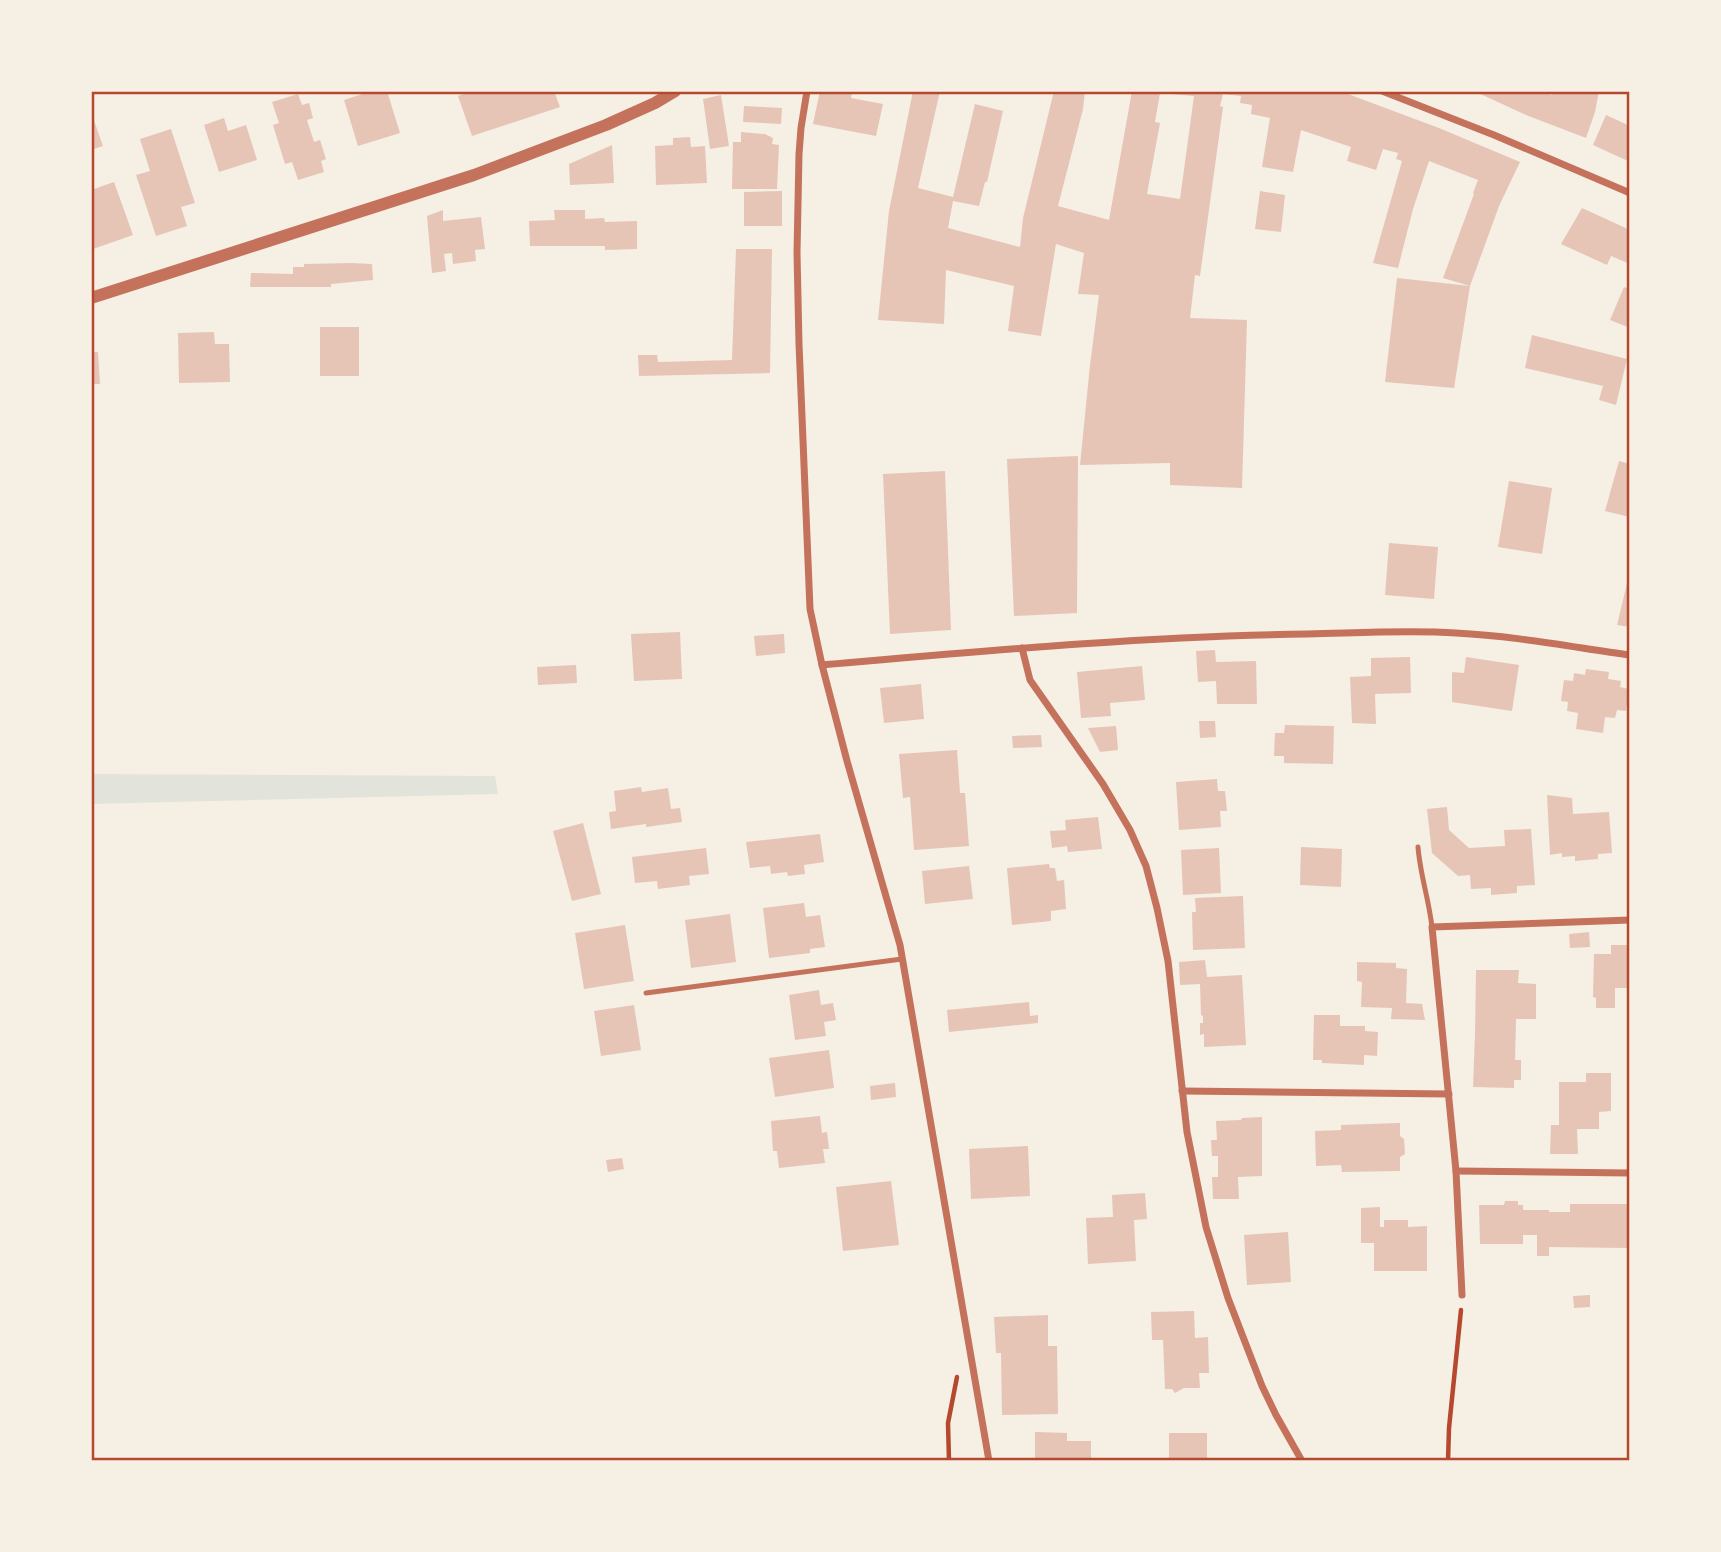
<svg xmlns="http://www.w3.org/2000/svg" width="1721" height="1552" font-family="Ubuntu,sans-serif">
<rect width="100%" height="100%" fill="#f6efe4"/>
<!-- green -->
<path fill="#e2e4dc" d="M 91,774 L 495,776 L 498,794 L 91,804 Z"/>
<!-- building -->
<g fill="#e6c5b7" fill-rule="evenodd">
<path d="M 372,91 L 387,91 L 400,133 L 358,146 L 344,100 Z"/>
<path d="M 472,91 L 554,91 L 560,107 L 472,136 L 458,96 Z"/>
<path d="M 820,91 L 852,91 L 851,98 L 883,104 L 876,136 L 813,124 Z"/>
<path d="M 913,91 L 940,91 L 918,188 L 953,197 L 975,104 L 1003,111 L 987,182 L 985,182 L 979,206 L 953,201 L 948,228 L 1020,247 L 1023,218 L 1054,91 L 1085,91 L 1083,109 L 1058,206 L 1109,220 L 1132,91 L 1340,91 L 1439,128 L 1520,162 L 1499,206 L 1470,286 L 1443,278 L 1474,194 L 1473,193 L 1478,180 L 1429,161 L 1413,209 L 1398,268 L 1373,263 L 1402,161 L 1396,159 L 1398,153 L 1383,149 L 1376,170 L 1347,161 L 1351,147 L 1301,130 L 1293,172 L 1262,167 L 1270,118 L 1251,114 L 1252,105 L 1240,103 L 1241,96 L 1223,94 L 1220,106 L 1223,107 L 1200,276 L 1195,275 L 1190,318 L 1247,320 L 1242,488 L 1170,485 L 1170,463 L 1080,465 L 1090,365 L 1099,295 L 1078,294 L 1084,253 L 1056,244 L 1041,336 L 1008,331 L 1014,286 L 946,270 L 944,324 L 878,320 L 889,211 ZM 1160,93 L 1194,96 L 1180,199 L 1147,194 L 1160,123 L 1155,122 Z"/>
<path d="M 1474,91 L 1541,91 L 1552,95 L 1554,91 L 1599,91 L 1595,112 L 1586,138 L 1526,115 Z"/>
<path d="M 298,94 L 302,105 L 309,103 L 313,118 L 307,120 L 314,142 L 320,140 L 326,159 L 321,161 L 324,172 L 298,180 L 292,162 L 285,164 L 273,125 L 279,123 L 272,102 Z"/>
<path d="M 721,95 L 729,146 L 710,149 L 703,99 Z"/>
<path d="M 744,106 L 782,108 L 781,124 L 743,122 Z"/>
<path d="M 91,112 L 103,146 L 91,150 Z"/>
<path d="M 1606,115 L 1630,126 L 1630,162 L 1593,145 Z"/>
<path d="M 224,118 L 228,131 L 246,125 L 257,160 L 219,172 L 204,125 Z"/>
<path d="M 171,129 L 195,203 L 181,207 L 187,226 L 156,236 L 136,175 L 150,171 L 140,139 Z"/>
<path d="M 741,132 L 765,134 L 773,138 L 772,144 L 779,145 L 777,189 L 732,189 L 733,142 L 741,142 Z"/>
<path d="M 690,137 L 691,147 L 705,146 L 707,183 L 656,185 L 655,146 L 673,145 L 673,138 Z"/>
<path d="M 612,145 L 614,183 L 570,185 L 569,164 Z"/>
<path d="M 114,182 L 133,235 L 93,249 L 91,243 L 91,190 Z"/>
<path d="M 782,191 L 782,226 L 744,226 L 744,192 Z"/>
<path d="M 1260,191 L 1285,195 L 1281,232 L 1255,229 Z"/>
<path d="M 1582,208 L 1630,230 L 1630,264 L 1611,256 L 1607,265 L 1561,244 Z"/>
<path d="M 443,210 L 443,221 L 481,217 L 485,249 L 475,250 L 476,261 L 453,264 L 452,253 L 444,254 L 446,271 L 432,273 L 427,216 Z"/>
<path d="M 554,210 L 585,210 L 585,219 L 604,218 L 605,222 L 637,221 L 637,249 L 605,250 L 605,246 L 530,246 L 529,221 L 555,220 Z"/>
<path d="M 736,249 L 772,249 L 770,373 L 639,376 L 638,355 L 657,355 L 658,362 L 732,360 Z"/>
<path d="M 352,263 L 372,264 L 373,280 L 331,284 L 331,287 L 250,287 L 251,273 L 293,274 L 293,267 L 304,267 L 304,264 Z"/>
<path d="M 1397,278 L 1470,286 L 1454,388 L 1385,382 Z"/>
<path d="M 1624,287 L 1630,289 L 1630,328 L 1610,320 Z"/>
<rect x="320" y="327" width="39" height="49"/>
<path d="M 214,332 L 215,344 L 229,344 L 230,382 L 179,383 L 178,333 Z"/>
<path d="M 1532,335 L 1627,359 L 1616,405 L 1599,400 L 1603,386 L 1525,368 Z"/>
<path d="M 91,352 L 98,352 L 100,384 L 91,384 Z"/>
<path d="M 1078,456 L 1077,613 L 1014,616 L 1007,459 Z"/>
<path d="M 1619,461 L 1630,464 L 1630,517 L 1605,511 Z"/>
<path d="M 945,471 L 951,630 L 890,634 L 883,474 Z"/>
<path d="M 1509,481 L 1552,488 L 1542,554 L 1498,547 Z"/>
<path d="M 1389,543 L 1438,547 L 1434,599 L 1385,595 Z"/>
<path d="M 1629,575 L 1630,575 L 1630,627 L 1617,625 Z"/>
<path d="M 680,632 L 682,679 L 634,681 L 631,634 Z"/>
<path d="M 784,634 L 785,653 L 756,656 L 754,636 Z"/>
<path d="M 1215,650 L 1216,662 L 1256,661 L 1257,704 L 1217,704 L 1216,681 L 1198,682 L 1196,651 Z"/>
<path d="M 1410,657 L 1411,693 L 1375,694 L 1376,724 L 1352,723 L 1350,677 L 1371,676 L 1371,658 Z"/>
<path d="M 1466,657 L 1519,665 L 1512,711 L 1452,702 L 1452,672 L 1464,673 Z"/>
<path d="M 576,665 L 577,683 L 538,685 L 537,667 Z"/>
<path d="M 1142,666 L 1145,700 L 1110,703 L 1111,716 L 1081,718 L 1077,672 Z"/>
<path d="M 1586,669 L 1609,672 L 1608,679 L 1621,681 L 1620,687 L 1629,689 L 1626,711 L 1617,710 L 1615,718 L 1605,717 L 1603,733 L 1576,729 L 1578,713 L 1567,711 L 1568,702 L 1561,701 L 1564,680 L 1573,681 L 1574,673 L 1585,675 Z"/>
<path d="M 921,684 L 924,719 L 884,723 L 880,688 Z"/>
<path d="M 1199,721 L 1215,721 L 1216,737 L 1200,738 Z"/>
<path d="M 1285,725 L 1334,726 L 1333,764 L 1284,763 L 1284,756 L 1274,756 L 1275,733 L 1284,733 Z"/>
<path d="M 1116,726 L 1118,750 L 1100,752 L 1088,728 Z"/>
<path d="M 1041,735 L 1042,747 L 1013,748 L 1012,736 Z"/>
<path d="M 957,750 L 960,793 L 965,793 L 969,846 L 914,850 L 910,797 L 903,798 L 899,754 Z"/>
<path d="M 1217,779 L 1218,791 L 1225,791 L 1227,811 L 1220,811 L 1221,827 L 1179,830 L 1176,782 Z"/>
<path d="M 641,787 L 642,792 L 668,788 L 671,809 L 680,808 L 682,822 L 646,827 L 646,824 L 611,829 L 609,812 L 616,811 L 614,791 Z"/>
<path d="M 1547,795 L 1572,798 L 1573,814 L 1609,812 L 1612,853 L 1598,854 L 1598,859 L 1575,861 L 1575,856 L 1562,857 L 1562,853 L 1550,855 Z"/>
<path d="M 1447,807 L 1449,830 L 1469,848 L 1505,846 L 1504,830 L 1531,829 L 1535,885 L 1517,886 L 1517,893 L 1491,895 L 1491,888 L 1471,889 L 1470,875 L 1458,876 L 1432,853 L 1427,809 Z"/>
<path d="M 1098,817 L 1102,849 L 1068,852 L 1067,846 L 1052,848 L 1050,831 L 1066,830 L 1065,820 Z"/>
<path d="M 583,823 L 601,894 L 572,901 L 553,831 Z"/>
<path d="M 820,834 L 824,862 L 804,865 L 805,874 L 788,876 L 787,872 L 771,874 L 770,866 L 750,868 L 746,842 Z"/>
<path d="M 1301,847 L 1342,849 L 1341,887 L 1300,885 Z"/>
<path d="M 706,848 L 709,874 L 689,876 L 690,885 L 658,889 L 657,881 L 635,883 L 632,857 Z"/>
<path d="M 1219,848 L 1221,893 L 1183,895 L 1181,850 Z"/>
<path d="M 1049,864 L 1050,868 L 1055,868 L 1057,881 L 1064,880 L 1066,909 L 1051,911 L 1051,921 L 1012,925 L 1007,868 Z"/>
<path d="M 969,866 L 973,899 L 925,904 L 922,871 Z"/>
<path d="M 1243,896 L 1245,948 L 1193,950 L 1192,912 L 1196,912 L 1195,898 Z"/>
<path d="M 804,903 L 806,917 L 820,915 L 825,947 L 810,949 L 810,953 L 769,958 L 763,908 Z"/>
<path d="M 730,914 L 736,962 L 691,968 L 685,920 Z"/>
<path d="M 625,925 L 634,981 L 584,989 L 575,933 Z"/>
<path d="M 1589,932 L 1590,947 L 1570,948 L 1569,934 Z"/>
<path d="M 1611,945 L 1630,945 L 1630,988 L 1615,988 L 1615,1008 L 1596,1008 L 1596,998 L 1593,997 L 1594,954 L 1611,954 Z"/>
<path d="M 1205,960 L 1207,977 L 1242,975 L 1246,1045 L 1204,1047 L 1204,1034 L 1200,1035 L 1200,1023 L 1203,1023 L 1203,1016 L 1201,1015 L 1200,984 L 1180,985 L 1179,962 Z"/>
<path d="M 1357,962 L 1396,963 L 1396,968 L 1407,969 L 1406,1003 L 1422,1004 L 1425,1020 L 1391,1019 L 1392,1008 L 1361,1007 L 1362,982 L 1357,981 Z"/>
<path d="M 1476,970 L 1519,970 L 1518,983 L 1536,984 L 1536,1019 L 1516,1019 L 1515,1060 L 1521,1060 L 1521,1080 L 1514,1080 L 1514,1088 L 1473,1087 L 1475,1034 Z"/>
<path d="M 819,990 L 821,1005 L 833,1003 L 836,1020 L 824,1022 L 826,1036 L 795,1040 L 789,995 Z"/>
<path d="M 1029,1002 L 1030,1016 L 1038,1015 L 1038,1023 L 949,1032 L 947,1010 Z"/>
<path d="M 634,1005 L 641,1050 L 601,1056 L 594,1011 Z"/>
<path d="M 1314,1015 L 1340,1015 L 1340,1026 L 1365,1026 L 1365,1031 L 1378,1032 L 1377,1056 L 1364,1055 L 1364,1065 L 1322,1063 L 1322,1060 L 1313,1060 Z"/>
<path d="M 829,1050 L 834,1088 L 775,1097 L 769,1058 Z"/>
<path d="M 1586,1073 L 1611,1073 L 1611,1111 L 1599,1112 L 1599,1129 L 1577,1129 L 1578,1154 L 1550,1154 L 1551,1125 L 1559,1125 L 1559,1082 L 1586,1082 Z"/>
<path d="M 895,1083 L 896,1097 L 871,1100 L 870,1086 Z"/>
<path d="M 820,1116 L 822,1133 L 827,1132 L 829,1149 L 823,1149 L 825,1163 L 779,1168 L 777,1151 L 773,1151 L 771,1121 Z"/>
<path d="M 1262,1117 L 1262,1176 L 1238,1177 L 1239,1199 L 1213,1199 L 1212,1177 L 1218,1177 L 1218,1156 L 1212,1156 L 1211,1140 L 1217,1140 L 1216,1121 L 1241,1120 L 1242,1118 Z"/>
<path d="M 1400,1123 L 1400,1136 L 1404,1139 L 1405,1154 L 1400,1157 L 1400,1171 L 1342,1172 L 1341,1165 L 1316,1166 L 1315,1131 L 1341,1130 L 1341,1125 Z"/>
<path d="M 1028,1146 L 1030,1196 L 971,1199 L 969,1149 Z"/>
<path d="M 622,1158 L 624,1169 L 608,1172 L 606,1160 Z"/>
<path d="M 891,1181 L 899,1245 L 843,1251 L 836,1187 Z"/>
<path d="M 1145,1193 L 1147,1219 L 1134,1220 L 1136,1261 L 1088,1264 L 1086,1218 L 1113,1217 L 1112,1195 Z"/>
<path d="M 1505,1201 L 1518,1201 L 1518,1205 L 1523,1205 L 1523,1210 L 1549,1210 L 1549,1212 L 1570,1212 L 1570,1204 L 1630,1204 L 1630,1228 L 1627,1228 L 1627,1248 L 1549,1247 L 1549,1256 L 1537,1256 L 1537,1235 L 1523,1235 L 1523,1244 L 1480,1244 L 1479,1205 L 1504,1205 Z"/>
<path d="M 1380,1207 L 1380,1227 L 1384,1227 L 1384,1220 L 1408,1220 L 1408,1227 L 1427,1226 L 1427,1271 L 1374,1271 L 1374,1243 L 1361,1243 L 1361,1208 Z"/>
<path d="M 1288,1232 L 1291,1282 L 1247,1285 L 1244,1235 Z"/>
<path d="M 1590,1295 L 1590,1307 L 1574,1308 L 1573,1296 Z"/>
<path d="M 1194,1311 L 1195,1338 L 1208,1337 L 1209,1373 L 1199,1373 L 1200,1388 L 1184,1388 L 1175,1393 L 1172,1389 L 1165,1389 L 1163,1340 L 1152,1340 L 1151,1312 Z"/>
<path d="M 1048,1315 L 1048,1346 L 1057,1346 L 1058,1414 L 1002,1415 L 1001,1353 L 996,1353 L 994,1317 Z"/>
<path d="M 1035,1432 L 1067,1433 L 1067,1441 L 1091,1441 L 1091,1461 L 1035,1461 Z"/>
<rect x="1169" y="1433" width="38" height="28"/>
</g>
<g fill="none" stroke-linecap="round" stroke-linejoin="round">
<!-- path -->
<g stroke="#b5482f" stroke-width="4.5">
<path d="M 949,1461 L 948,1423 L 957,1377"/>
<path d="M 1448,1461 L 1449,1428 L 1461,1310"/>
</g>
<!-- service -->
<g stroke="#c5725c" stroke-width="5">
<path d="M 1418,847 C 1420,874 1429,900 1432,927"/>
<path d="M 646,993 L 902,959"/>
</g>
<!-- minor -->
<g stroke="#c5725c" stroke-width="7">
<path d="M 807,91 L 801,128 L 799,154 L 797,253 L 799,344 L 810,609 L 822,665 L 847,761 L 900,945 L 989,1461"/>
<path d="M 1382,91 L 1494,135 L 1630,193"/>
<path d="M 1022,648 L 1030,680 L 1103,784 L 1130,830 L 1146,866 L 1157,908 L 1168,961 L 1187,1132 L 1206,1227 L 1228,1298 L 1262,1386 L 1276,1415 L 1302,1461"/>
<path d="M 822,665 C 984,651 1145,636 1308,634 C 1357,633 1407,630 1456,633 C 1515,636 1572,647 1630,655"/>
<path d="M 1182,1091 L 1449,1094"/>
<path d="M 1456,1171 L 1630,1173"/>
<path d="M 1462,1295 L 1456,1171 L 1432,927 L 1630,920"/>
</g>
<!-- tertiary -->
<path stroke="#c5725c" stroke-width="12" d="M 91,298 L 474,175 L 606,125 L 655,103 L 675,91"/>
</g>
<!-- border -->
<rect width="1721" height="1552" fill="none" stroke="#f6efe4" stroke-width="186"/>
<rect x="93" y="93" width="1535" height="1366" fill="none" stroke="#b5482f" stroke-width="2.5"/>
</svg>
